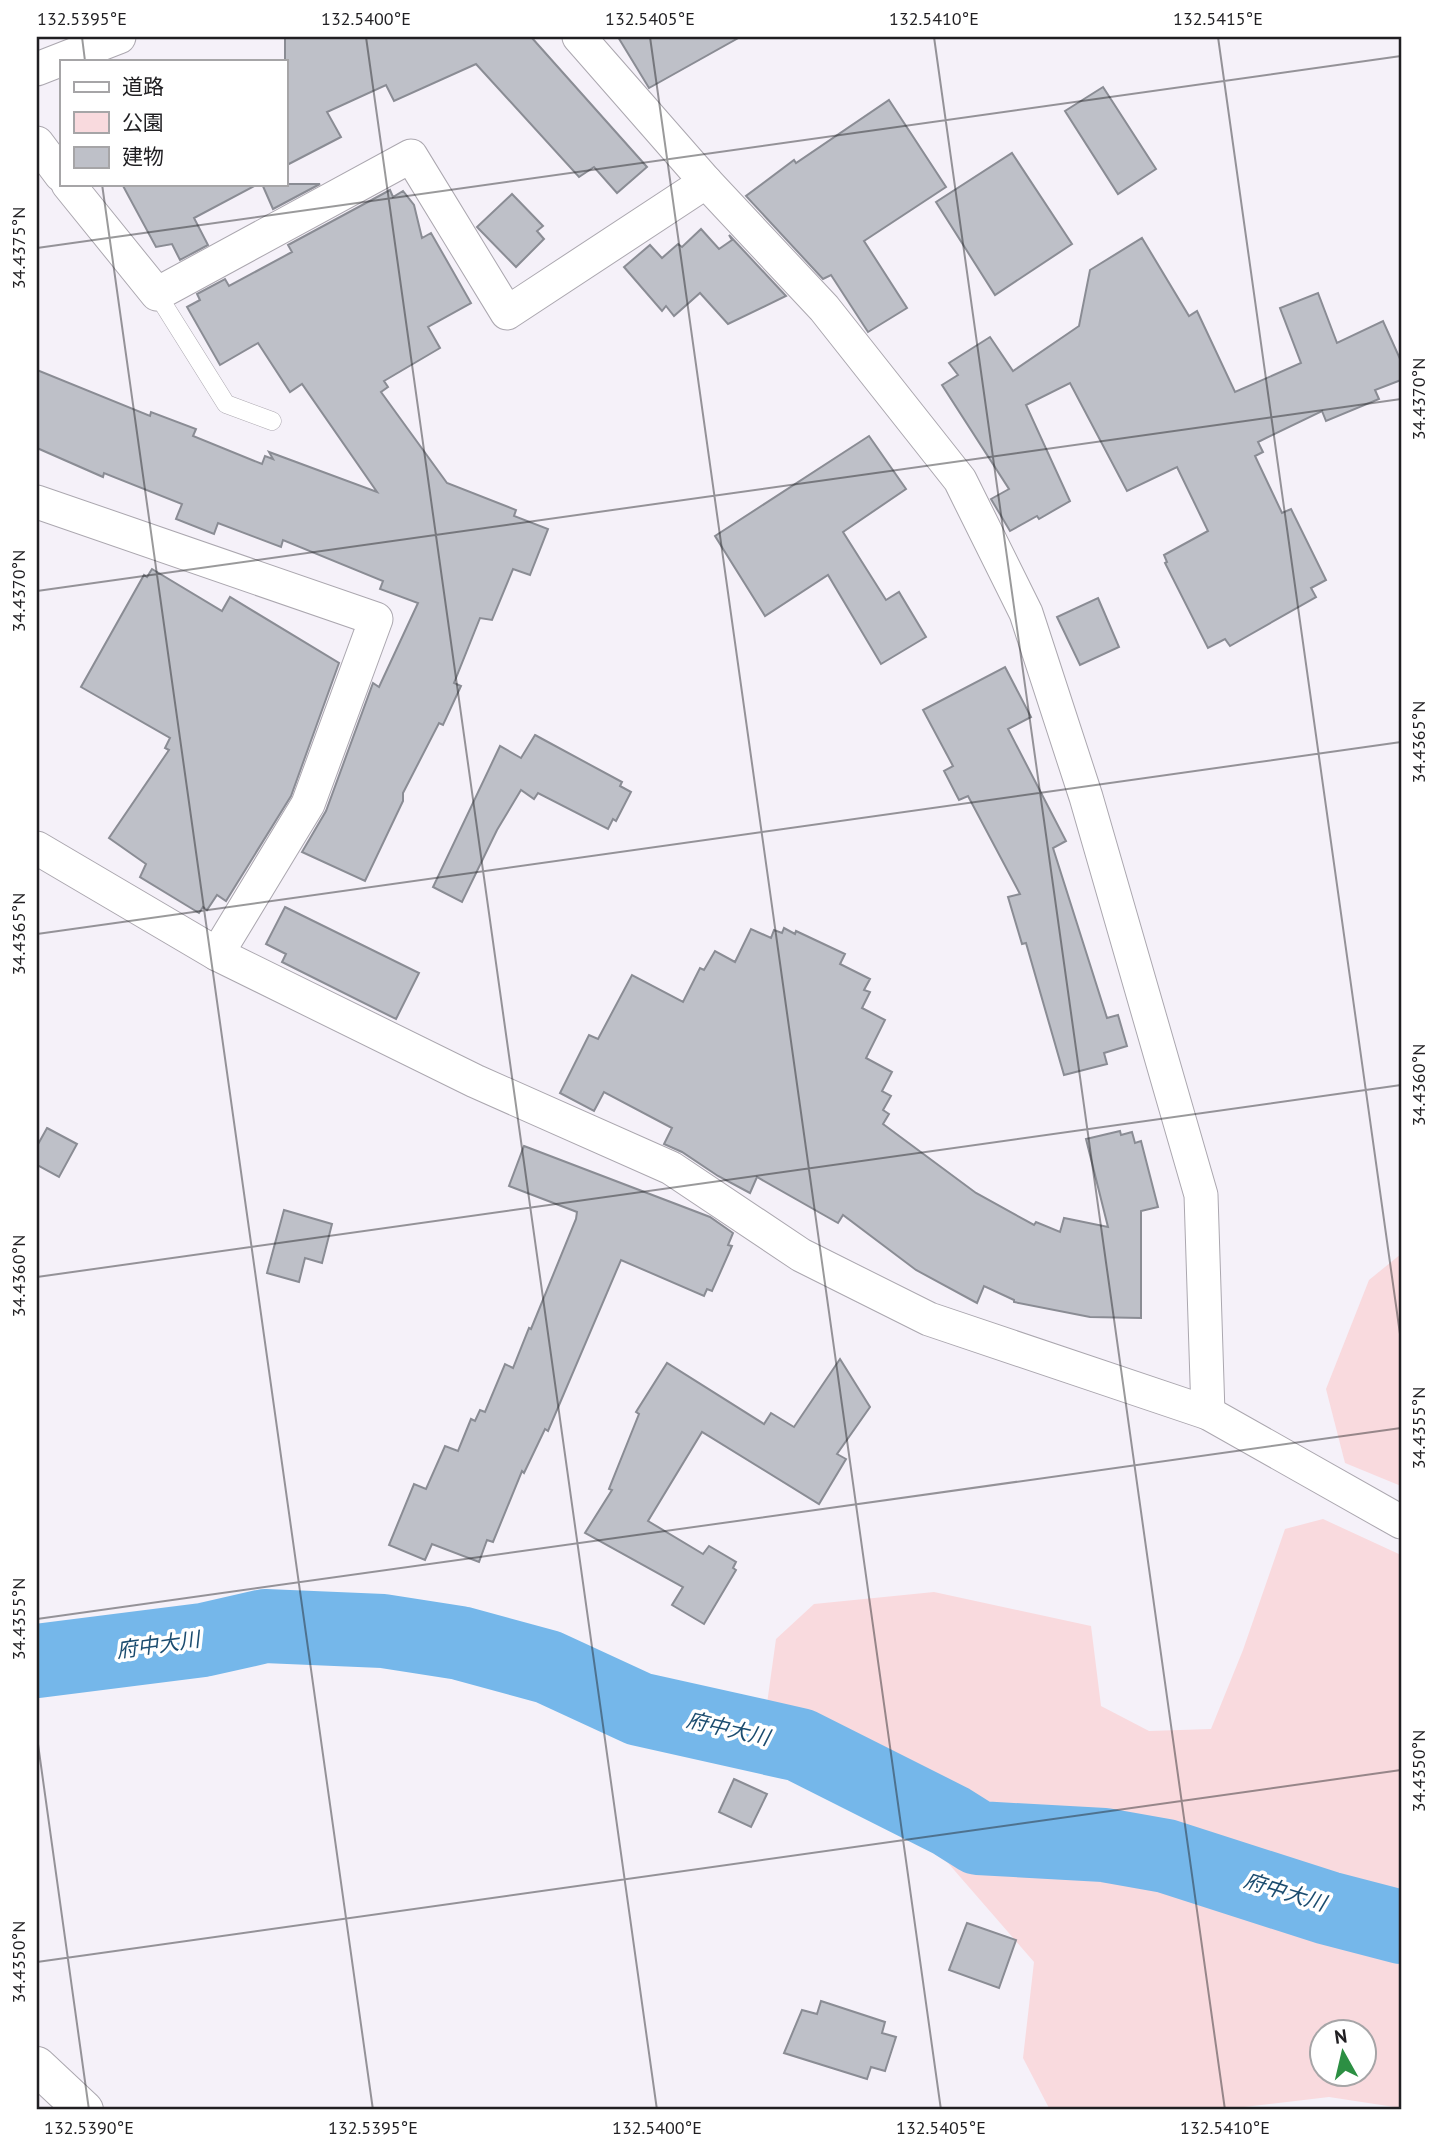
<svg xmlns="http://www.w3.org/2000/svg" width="1438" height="2147" font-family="'PT Sans','Noto Sans JP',sans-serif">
<rect width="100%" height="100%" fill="#f5f1f9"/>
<!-- green -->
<g fill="#f9dade" fill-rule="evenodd">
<path d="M 1401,1254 L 1401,1486 L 1345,1463 L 1326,1389 L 1369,1280 Z"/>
<path d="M 1323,1519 L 1401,1555 L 1401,2108 L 1329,2097 L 1218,2110 L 1050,2110 L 1023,2058 L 1034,1962 L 948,1863 L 852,1798 L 765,1718 L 776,1639 L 814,1604 L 934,1592 L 1091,1626 L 1101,1706 L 1149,1731 L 1211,1729 L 1243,1650 L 1285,1529 ZM 1322,2032 L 1364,2032 L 1364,2074 L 1322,2074 Z"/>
</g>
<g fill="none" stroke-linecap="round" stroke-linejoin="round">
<!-- river -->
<path stroke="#75b7ea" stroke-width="74" d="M 37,1661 L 203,1640 L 265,1626 L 383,1631 L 460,1643 L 548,1667 L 639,1709 L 800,1745 L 951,1821 L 978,1838 L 1104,1845 L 1166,1856 L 1328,1908 L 1401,1927"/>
</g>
<!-- building -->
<g fill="#bec0c8" stroke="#8a8c94" stroke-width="2">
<path d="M 285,37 L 536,37 L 532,38 L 647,167 L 617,193 L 594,167 L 579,177 L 476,64 L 394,101 L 386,85 L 327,112 L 341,137 L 285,166 Z"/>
<path d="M 618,37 L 740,37 L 649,88 Z"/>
<path d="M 1103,87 L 1156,169 L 1118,194 L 1065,111 Z"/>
<path d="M 889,100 L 946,187 L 864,241 L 907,308 L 868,332 L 831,275 L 823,279 L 746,196 L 794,160 L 796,163 Z"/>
<path d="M 1012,153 L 1072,244 L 995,295 L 936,202 Z"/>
<path d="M 122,184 L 258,184 L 194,218 L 208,245 L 180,260 L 172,244 L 156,247 Z"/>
<path d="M 262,184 L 320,184 L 273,209 Z"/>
<path d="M 390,190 L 393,197 L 403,191 L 414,205 L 422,238 L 431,233 L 471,303 L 428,327 L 440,348 L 384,381 L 388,387 L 381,392 L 447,483 L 516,510 L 514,516 L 548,529 L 530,575 L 513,569 L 492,620 L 480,618 L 454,683 L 461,686 L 443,725 L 439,723 L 403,793 L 403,801 L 365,881 L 302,852 L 326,811 L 373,683 L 379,687 L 418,603 L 380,589 L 383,581 L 283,540 L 281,547 L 218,523 L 214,534 L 176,519 L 182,504 L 104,473 L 103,477 L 37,448 L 37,370 L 150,416 L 151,412 L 196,429 L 193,436 L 262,464 L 265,456 L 273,459 L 269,452 L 377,492 L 302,384 L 290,392 L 258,343 L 220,365 L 187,307 L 200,300 L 197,294 L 225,279 L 229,286 L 292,252 L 288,245 Z"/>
<path d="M 512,194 L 543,226 L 537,231 L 544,239 L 516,267 L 477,227 Z"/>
<path d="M 701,229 L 719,249 L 732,240 L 729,235 L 786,296 L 728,324 L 700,293 L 674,316 L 666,306 L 662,311 L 624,267 L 650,245 L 662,258 L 678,244 L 682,247 Z"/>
<path d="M 1142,238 L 1189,316 L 1197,311 L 1235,392 L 1301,363 L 1280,308 L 1318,293 L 1337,343 L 1383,321 L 1401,361 L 1401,380 L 1375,390 L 1379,399 L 1326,421 L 1322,411 L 1258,442 L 1263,452 L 1255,456 L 1282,513 L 1291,509 L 1326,580 L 1311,588 L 1316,597 L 1230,646 L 1225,639 L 1208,648 L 1165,563 L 1167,562 L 1164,555 L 1208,531 L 1177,467 L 1127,491 L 1070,383 L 1026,405 L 1070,501 L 1039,519 L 1037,516 L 1010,531 L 991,499 L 1009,489 L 942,385 L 958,375 L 949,363 L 990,337 L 1013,371 L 1079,326 L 1090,270 Z"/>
<path d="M 869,436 L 906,489 L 843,532 L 886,600 L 899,592 L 926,637 L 881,664 L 828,575 L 765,616 L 715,536 Z"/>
<path d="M 152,569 L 222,611 L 230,597 L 339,663 L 291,796 L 226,901 L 217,895 L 207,910 L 203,907 L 199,913 L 140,877 L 146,864 L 109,838 L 169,750 L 165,748 L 170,738 L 81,687 L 144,575 L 147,577 Z"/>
<path d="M 1098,598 L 1119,647 L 1080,665 L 1057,617 Z"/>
<path d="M 1005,667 L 1031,717 L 1008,729 L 1066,841 L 1053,848 L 1107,1018 L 1118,1015 L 1127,1046 L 1104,1053 L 1107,1064 L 1064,1075 L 1026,943 L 1022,944 L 1008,897 L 1020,894 L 968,796 L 959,800 L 944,771 L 953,766 L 923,710 Z"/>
<path d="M 535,735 L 622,782 L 620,786 L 631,792 L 616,821 L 613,819 L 608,829 L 538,793 L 534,799 L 521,790 L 497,830 L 462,902 L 433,887 L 500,746 L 521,758 Z"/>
<path d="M 285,907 L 419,973 L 396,1019 L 282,962 L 286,954 L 266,944 Z"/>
<path d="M 784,928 L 795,934 L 796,931 L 845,954 L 840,964 L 870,979 L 864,990 L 870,992 L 862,1008 L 885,1020 L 866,1058 L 892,1072 L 882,1091 L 891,1096 L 883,1110 L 889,1114 L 883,1124 L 976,1193 L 1034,1225 L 1036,1222 L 1060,1232 L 1064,1218 L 1108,1227 L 1086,1139 L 1120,1131 L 1121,1135 L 1132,1132 L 1135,1143 L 1141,1141 L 1158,1207 L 1141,1211 L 1141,1318 L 1090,1317 L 1014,1302 L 1014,1300 L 984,1286 L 977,1303 L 916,1270 L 843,1215 L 838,1223 L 757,1177 L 750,1193 L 718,1176 L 682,1152 L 664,1144 L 672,1128 L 604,1092 L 594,1111 L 560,1093 L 589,1035 L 598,1039 L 632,975 L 683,1002 L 700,968 L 704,970 L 715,951 L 735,962 L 751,929 L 771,938 L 774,930 L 782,933 Z"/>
<path d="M 47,1128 L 77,1144 L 59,1177 L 37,1165 L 37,1146 Z"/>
<path d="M 524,1146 L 710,1217 L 733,1233 L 728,1245 L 732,1246 L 712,1291 L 707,1289 L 704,1296 L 621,1260 L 548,1431 L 545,1429 L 524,1473 L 522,1471 L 493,1542 L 487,1540 L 479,1562 L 432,1544 L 425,1560 L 389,1545 L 414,1484 L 426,1489 L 445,1446 L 458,1451 L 471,1419 L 475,1421 L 480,1410 L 485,1412 L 505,1364 L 513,1368 L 529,1328 L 531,1329 L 576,1219 L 577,1212 L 509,1186 Z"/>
<path d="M 284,1210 L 332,1224 L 322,1263 L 305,1258 L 299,1282 L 267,1273 Z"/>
<path d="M 840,1359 L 870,1407 L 837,1454 L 846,1459 L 819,1504 L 702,1432 L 648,1521 L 703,1554 L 709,1546 L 736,1562 L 733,1568 L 736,1570 L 704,1624 L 672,1605 L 683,1587 L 585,1533 L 612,1490 L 609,1489 L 639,1414 L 636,1412 L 667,1363 L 764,1424 L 771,1413 L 794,1427 Z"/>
<path d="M 734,1779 L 767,1794 L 751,1827 L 719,1812 Z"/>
<path d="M 967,1923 L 1016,1940 L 999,1988 L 949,1970 Z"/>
<path d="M 821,2001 L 885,2022 L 882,2033 L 896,2037 L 885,2071 L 871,2067 L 867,2079 L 784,2053 L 802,2010 L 817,2014 Z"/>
</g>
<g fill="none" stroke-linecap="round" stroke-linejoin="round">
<!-- service casing -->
<g stroke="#aba7af" stroke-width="19">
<path id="service" d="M 157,294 L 226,404 L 272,421"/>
</g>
<!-- minor casing -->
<g stroke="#aba7af" stroke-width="35">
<g id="minor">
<path d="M 579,37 L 706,182 L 824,308 L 960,480 L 1026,613 L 1086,797 L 1201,1195 L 1208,1413"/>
<path d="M 37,69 L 119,37"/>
<path d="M 37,143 L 61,175"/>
<path d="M 68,184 L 157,294 L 411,156 L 507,313 L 706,182"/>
<path d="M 37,502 L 376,619 L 308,804 L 217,954"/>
<path d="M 37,848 L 217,954 L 475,1081 L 671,1168 L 801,1255 L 929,1319 L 1208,1413 L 1401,1522"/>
</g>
</g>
<!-- tertiary casing -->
<g stroke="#aba7af" stroke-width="40">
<path id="tertiary" d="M 37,2066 L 84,2110"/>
</g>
<!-- service -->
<use href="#service" stroke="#fff" stroke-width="18"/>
<!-- minor -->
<use href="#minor" stroke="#fff" stroke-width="33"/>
<!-- tertiary -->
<use href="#tertiary" stroke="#fff" stroke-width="38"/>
</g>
<!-- ticks -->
<path fill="none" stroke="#201f22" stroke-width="2" stroke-opacity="0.45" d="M 82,37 L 85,61M 366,37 L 657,2110M 650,37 L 941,2110M 934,37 L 1225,2110M 1218,37 L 1401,1341M 102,184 L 373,2110M 37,248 L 1401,56M 37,591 L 1401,399M 37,934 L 1401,742M 37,1277 L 1401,1085M 37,1619 L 1401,1428M 37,1737 L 89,2110M 37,1962 L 1401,1770"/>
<g text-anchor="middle" stroke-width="7" stroke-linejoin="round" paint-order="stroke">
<!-- water labels -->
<g font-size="21" font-style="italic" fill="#1b4c6f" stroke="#fff">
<text transform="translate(158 1645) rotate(-8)" y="7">府中大川</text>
<text transform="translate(728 1729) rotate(13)" y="7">府中大川</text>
<text transform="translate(1285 1892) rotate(17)" y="7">府中大川</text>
</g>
</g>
<!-- border -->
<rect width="1438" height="2147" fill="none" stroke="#ffffff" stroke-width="77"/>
<!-- legend -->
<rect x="60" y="60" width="228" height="126" fill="#ffffff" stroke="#a6a5a7" stroke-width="2"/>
<rect x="74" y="82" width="35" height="10" fill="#ffffff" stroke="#a6a5a7" stroke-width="2"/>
<text x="122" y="94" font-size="21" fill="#201f22">道路</text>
<rect x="74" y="112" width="35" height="21" fill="#f9dade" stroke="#a6a5a7" stroke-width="2"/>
<text x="122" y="130" font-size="21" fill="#201f22">公園</text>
<rect x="74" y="147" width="35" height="21" fill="#bec0c8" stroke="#a6a5a7" stroke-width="2"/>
<text x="122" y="164" font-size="21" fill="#201f22">建物</text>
<!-- north arrow -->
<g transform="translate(1343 2053) rotate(352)"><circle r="33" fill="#ffffff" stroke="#a6a5a7" stroke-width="2"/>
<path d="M0-5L12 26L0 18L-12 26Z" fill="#2c8f43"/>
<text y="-10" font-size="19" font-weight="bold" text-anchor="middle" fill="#201f22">N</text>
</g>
<rect x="38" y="38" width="1362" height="2070" fill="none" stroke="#201f22" stroke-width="2.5"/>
<g font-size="18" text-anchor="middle" fill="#201f22">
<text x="82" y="25">132.5395°E</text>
<text x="366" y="25">132.5400°E</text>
<text x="650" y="25">132.5405°E</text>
<text x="934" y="25">132.5410°E</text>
<text x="1218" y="25">132.5415°E</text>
<text transform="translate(19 248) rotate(-90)" y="6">34.4375°N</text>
<text transform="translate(1419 399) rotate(-90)" y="6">34.4370°N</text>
<text transform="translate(19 591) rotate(-90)" y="6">34.4370°N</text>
<text transform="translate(1419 742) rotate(-90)" y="6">34.4365°N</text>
<text transform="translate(19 934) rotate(-90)" y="6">34.4365°N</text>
<text transform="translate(1419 1085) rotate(-90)" y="6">34.4360°N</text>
<text transform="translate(19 1276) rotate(-90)" y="6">34.4360°N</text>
<text transform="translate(1419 1428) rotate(-90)" y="6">34.4355°N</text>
<text transform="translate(19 1619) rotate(-90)" y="6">34.4355°N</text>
<text transform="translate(1419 1771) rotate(-90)" y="6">34.4350°N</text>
<text transform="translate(19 1962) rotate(-90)" y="6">34.4350°N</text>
<text x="89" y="2134">132.5390°E</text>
<text x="373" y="2134">132.5395°E</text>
<text x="657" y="2134">132.5400°E</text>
<text x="941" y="2134">132.5405°E</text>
<text x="1225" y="2134">132.5410°E</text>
</g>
</svg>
